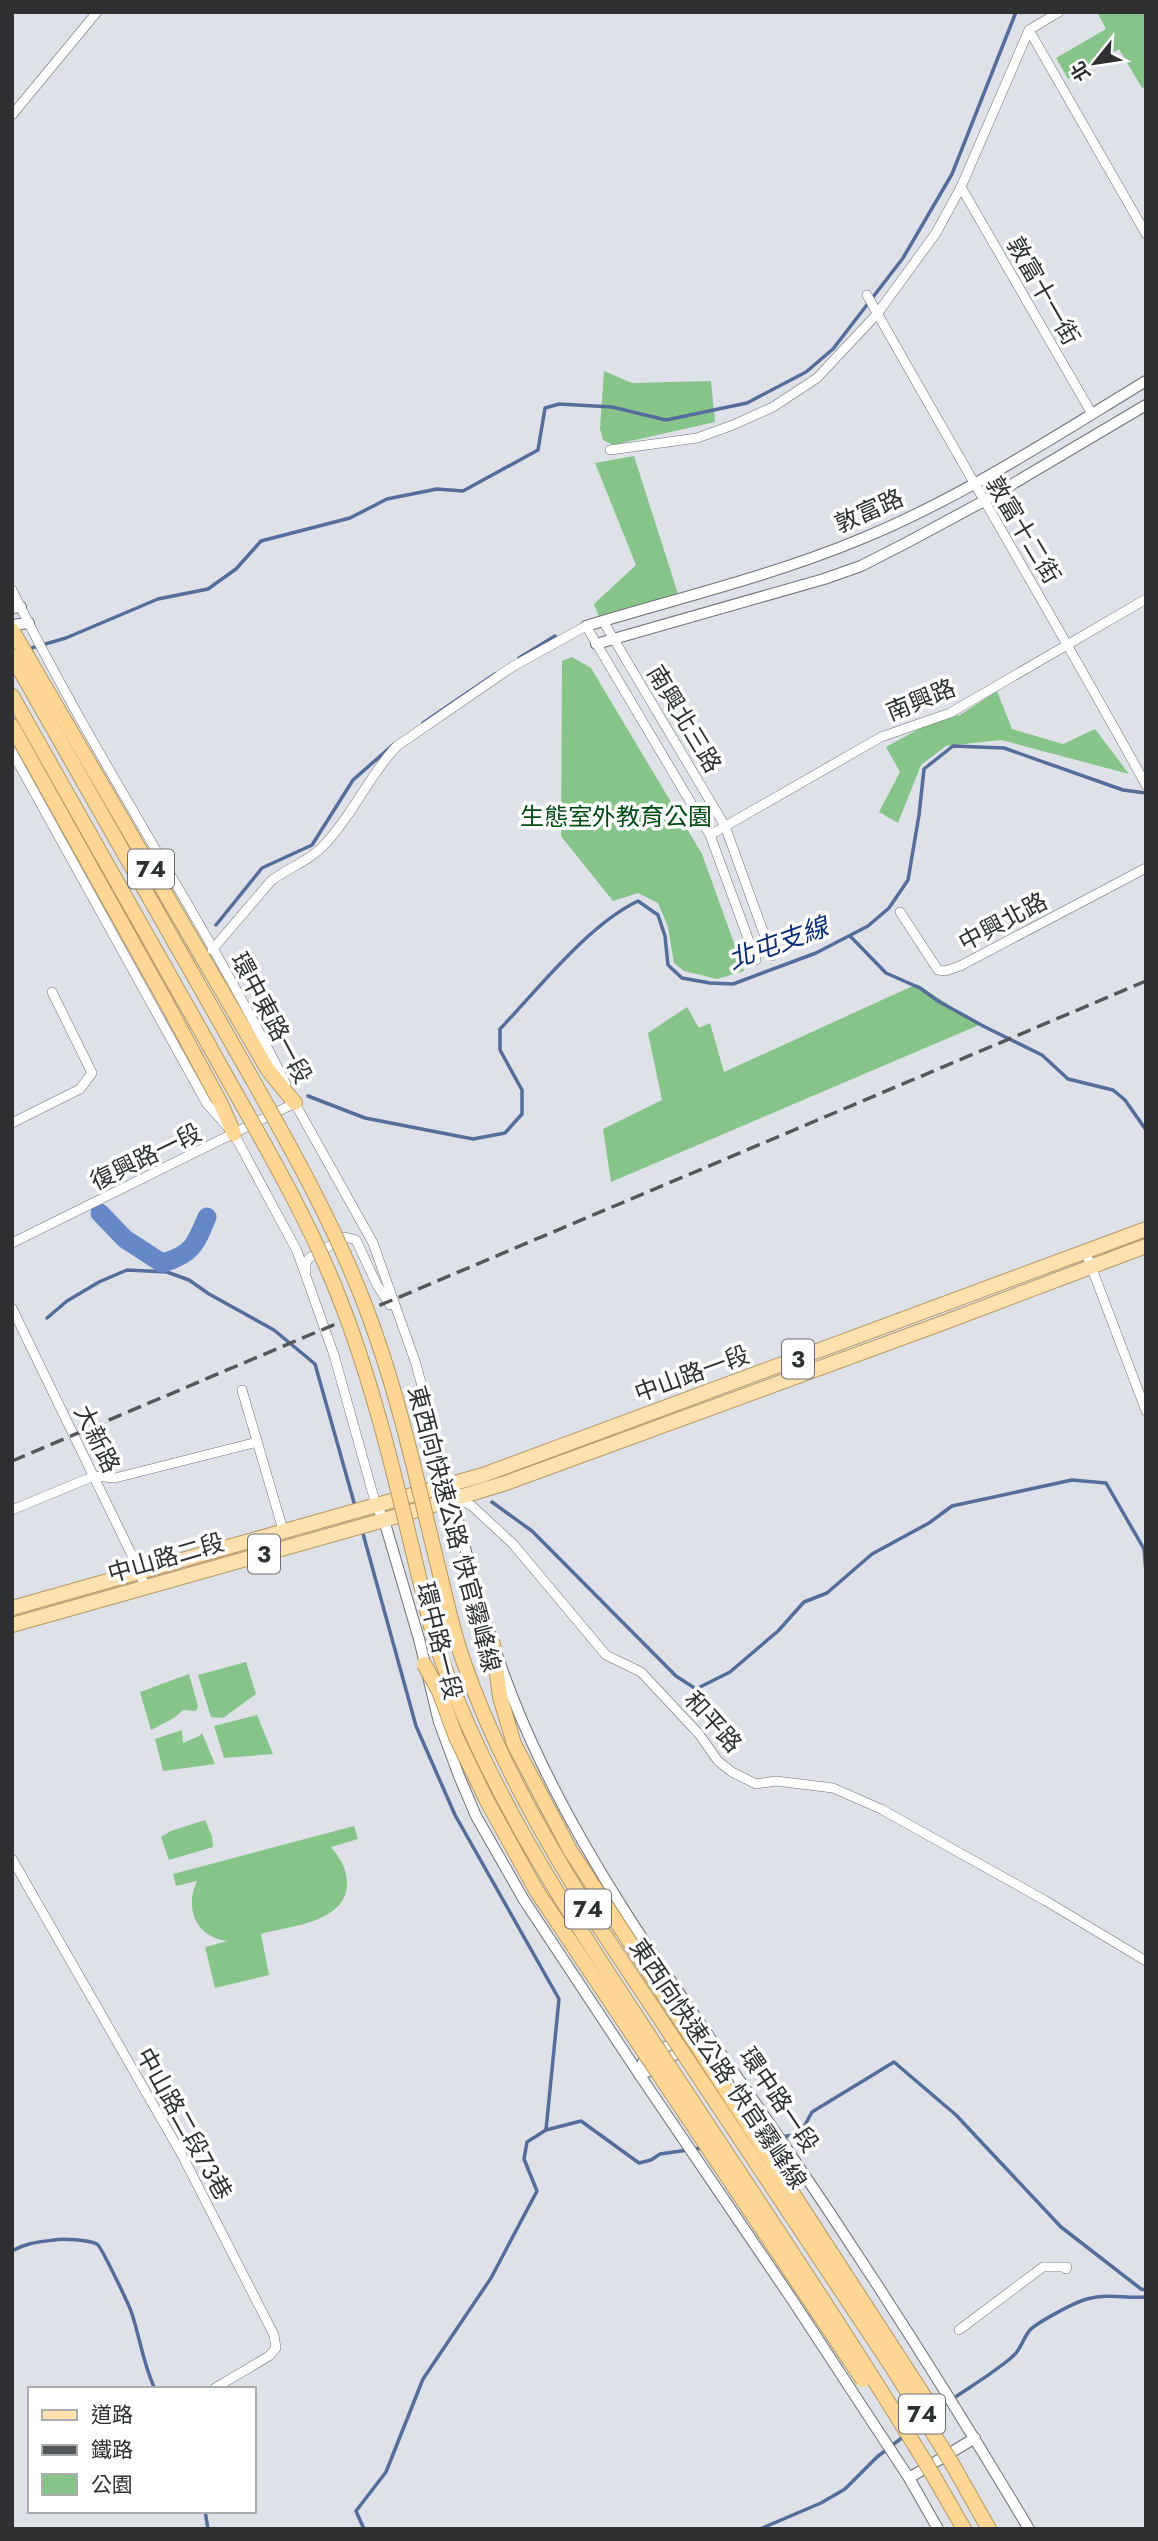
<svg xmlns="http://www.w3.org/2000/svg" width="1158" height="2541" font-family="Jost,'Noto Sans TC',sans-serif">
<rect width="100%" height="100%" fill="#dee2e8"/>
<!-- green -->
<g fill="#87c48a">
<path d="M 1097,12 L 1146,12 L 1146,86 L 1142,88 L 1119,49 L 1068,79 L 1056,58 L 1106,29 Z"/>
<path d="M 604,371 L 632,383 L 711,381 L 715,422 L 613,445 L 603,440 L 600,429 Z"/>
<path d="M 634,456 L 678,594 L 599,617 L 594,604 L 636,565 L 595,463 Z"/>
<path d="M 572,657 L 591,668 L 702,854 L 744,971 L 717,979 L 684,971 L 674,963 L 668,927 L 658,903 L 638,893 L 613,901 L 561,836 L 562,661 Z"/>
<path d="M 997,691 L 1012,729 L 1063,744 L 1095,729 L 1129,774 L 1001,740 L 946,746 L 921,765 L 898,823 L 879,812 L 900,772 L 886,747 L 939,718 L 960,715 Z"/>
<path d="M 917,984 L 979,1025 L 611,1182 L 603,1129 L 662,1100 L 648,1033 L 687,1007 L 699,1028 L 710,1023 L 724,1072 Z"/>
<path d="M 246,1662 L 256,1694 L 223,1718 L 211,1717 L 198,1675 Z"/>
<path d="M 189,1674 L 198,1706 L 196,1711 L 183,1710 L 174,1718 L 151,1730 L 140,1692 Z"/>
<path d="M 257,1715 L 273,1754 L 224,1758 L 214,1726 Z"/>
<path d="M 182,1730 L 183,1743 L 199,1736 L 202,1733 L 215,1764 L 163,1771 L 155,1739 Z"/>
<path d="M 205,1820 L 212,1836 L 213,1847 L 169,1860 L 161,1837 L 171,1831 Z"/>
<path d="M 354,1826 L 358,1839 L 331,1847 C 340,1858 346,1867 347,1881 C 349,1923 289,1926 261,1934 L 269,1975 L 215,1988 L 205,1947 L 228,1941 C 196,1938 184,1908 197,1881 L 176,1886 L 173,1874 Z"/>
</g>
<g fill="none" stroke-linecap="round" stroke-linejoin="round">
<!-- stream -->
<g stroke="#556d9b" stroke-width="3.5">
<path d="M 28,649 L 66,638 L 158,599 L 208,589 L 236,569 L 261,541 L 350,518 L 387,499 L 437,489 L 463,491 L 538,450 L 545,408 L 559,404 L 612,407 L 666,420 L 747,403 L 806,372 L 833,349 L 903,258 L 952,174 L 1016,12"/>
<path d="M 519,658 L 555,636"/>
<path d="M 423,723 L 495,674"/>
<path d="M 216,925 L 262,868 L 312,845 L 353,780 L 394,744"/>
<path d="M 850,936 L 886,973 L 920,988 L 938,1001 L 985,1027 L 1042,1055 L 1068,1079 L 1113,1090 L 1125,1100 L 1146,1130"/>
<path d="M 308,1096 L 365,1118 L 473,1139 L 505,1133 L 522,1114 L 522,1090 L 500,1050 L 500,1029 C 539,988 588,925 638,901 L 658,915 L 665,936 L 668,965 L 682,978 L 710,983 L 733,984 L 816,953 L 868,926 L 889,908 L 908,880 L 919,815 L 924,769 L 953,746 L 1004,748 L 1123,790 L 1146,793"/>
<path d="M 47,1318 L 67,1301 L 99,1282 L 127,1270 L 167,1272 L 189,1280 L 209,1294 L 274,1330 L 315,1364 L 355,1506"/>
<path d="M 492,1502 L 532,1531 L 676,1676 L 696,1689 L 730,1672 L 778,1631 L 804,1602 L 827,1593 L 872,1554 L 929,1523 L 952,1506 L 1072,1480 L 1106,1483 L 1144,1549 L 1146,1572"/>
<path d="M 362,1530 L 416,1726 L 455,1815 L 559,1999 L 546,2130"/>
<path d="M 761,2140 L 800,2134 L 812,2112 L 894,2062 L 956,2115 L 1061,2227 L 1141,2289 L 1146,2290"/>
<path d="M 12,2251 C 25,2243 39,2242 54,2240 C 62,2238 89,2240 97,2244 C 101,2246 128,2303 131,2311 C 140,2337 143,2364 155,2389"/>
<path d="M 937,2410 C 962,2391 989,2377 1012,2357 C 1021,2350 1023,2338 1030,2330 C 1038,2322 1075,2302 1087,2299 C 1110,2293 1125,2299 1146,2297"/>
<path d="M 910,2432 L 923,2421"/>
<path d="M 205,2511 L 208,2529"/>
<path d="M 364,2529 L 356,2511 L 386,2472 L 423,2379 L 491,2278 L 537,2191 L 524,2159 L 527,2142 L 546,2130 L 581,2121 L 639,2163 L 651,2160 L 660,2154 L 702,2148"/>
<path d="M 760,2529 L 821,2503 L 845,2489 L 877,2457 L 903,2437"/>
</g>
<!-- river -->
<path stroke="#6687c8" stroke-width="19" d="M 100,1213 L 125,1239 L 162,1263 C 192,1255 196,1244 207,1217"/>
<!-- minor casing -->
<g stroke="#6d7075" stroke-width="10">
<g id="minor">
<path d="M 1029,30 L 1146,234"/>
<path d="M 12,115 L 97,12"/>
<path d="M 961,187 L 1092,414"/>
<path d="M 867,295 C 959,459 1055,620 1146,785"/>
<path d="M 610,450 L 697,438 L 733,425 L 773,407 L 817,378 L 877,314 L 936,233 L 961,187 L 1029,30 L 1059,12"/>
<path d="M 12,590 C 95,759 202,916 286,1084"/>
<path d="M 603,621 L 725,826 L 772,956"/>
<path d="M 12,752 L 207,1104 L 234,1134 L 297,1251 L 334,1355 L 376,1505"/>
<path d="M 710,835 L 881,737 L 950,713 L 1146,599"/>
<path d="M 900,912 L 938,970 L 945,971 L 960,966 L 1146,868"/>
<path d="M 212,950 L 271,881 C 289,867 310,861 325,844 C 353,815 369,775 397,746 L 512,667 L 586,626 L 710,835 L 756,960"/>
<path d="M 293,1100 L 373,1243 L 416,1364 L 449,1486"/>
<path d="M 12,1123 L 80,1089 L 92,1073 L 52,992"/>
<path d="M 12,1243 L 295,1103"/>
<path d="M 1086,1253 L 1146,1411"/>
<path d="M 306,1271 L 306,1263 L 309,1258 L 345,1237 L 356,1240 L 377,1285 L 390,1305"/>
<path d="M 12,1308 L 140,1572 L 145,1588"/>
<path d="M 242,1390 L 283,1530"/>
<path d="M 454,1500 L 464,1502 L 472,1506 L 513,1544 L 606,1655 L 641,1672 L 699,1734 L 718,1761 L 732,1772 L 756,1784 L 776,1781 L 833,1788 L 881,1809 L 1046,1901 L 1146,1961"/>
<path d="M 12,1510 L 94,1476 L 115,1478 L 257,1442"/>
<path d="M 12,1859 L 182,2155 L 274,2335 L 276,2348 L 269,2356 L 215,2388"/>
<path d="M 959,2330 L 1043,2267 L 1067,2267 L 1066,2269"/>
</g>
</g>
<!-- tertiary casing -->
<g stroke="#6d7075" stroke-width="12">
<g id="tertiary">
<path d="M 12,608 L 21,607"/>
<path d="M 12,625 L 29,623"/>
<path d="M 586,626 C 675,599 771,576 856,541 C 958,500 1052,438 1146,381"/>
<path d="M 596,644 L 824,579 L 861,566 L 906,543 L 984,501 L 1146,405"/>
<path d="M 452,1495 C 472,1580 496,1665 533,1745 C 595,1881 690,2008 774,2130 C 863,2260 948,2393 1029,2529"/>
<path d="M 376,1505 L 384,1520 L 419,1639 L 439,1722 L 459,1776 L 476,1816 L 524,1900 L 639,2074 L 791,2298 L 909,2478 L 938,2529"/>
<path d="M 698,2026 L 705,2029 L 704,2035 L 650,2071 L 639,2074 L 643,2062 Z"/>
<path d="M 909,2478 L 975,2438"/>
</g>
</g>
<!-- primary casing -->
<g stroke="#b59661" stroke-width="16">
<g id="primary">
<path d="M 12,1608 L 483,1475 L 1146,1229"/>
<path d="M 12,1625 L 384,1520 L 506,1483 L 948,1321 L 1146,1246"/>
</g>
</g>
<!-- trunk casing -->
<g stroke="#b59661" stroke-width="16">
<g id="trunk">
<path d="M 12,630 L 268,1070 L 295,1103"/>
<path d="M 12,656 L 229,1038"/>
<path d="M 12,696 L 210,1047"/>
<path d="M 12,726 L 166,1002 L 221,1104 L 234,1134"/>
<path d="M 493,1644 L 500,1697 L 514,1744"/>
<path d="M 951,2462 L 989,2529"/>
<path d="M 933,2475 L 964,2529"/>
</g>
</g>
<!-- minor -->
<use href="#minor" stroke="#fff" stroke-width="9"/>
<!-- tertiary -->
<use href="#tertiary" stroke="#fff" stroke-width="10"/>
<!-- primary -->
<use href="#primary" stroke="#fee1af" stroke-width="14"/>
<!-- trunk -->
<use href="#trunk" stroke="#fed794" stroke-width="14"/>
<!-- rail -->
<path stroke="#55585b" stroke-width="3.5" stroke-dasharray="14 7" stroke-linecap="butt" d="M 12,1461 L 1146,981"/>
<!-- trunk-bridge casing -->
<g stroke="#b59661" stroke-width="16" stroke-linecap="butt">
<g id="trunk-bridge">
<path d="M 229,1038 C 282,1132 337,1225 373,1327 C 401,1405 418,1486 438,1566 C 446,1599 453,1632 464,1663 C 496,1755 545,1840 596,1922 L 892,2367 L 951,2462"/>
<path d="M 210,1047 C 254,1127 303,1207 337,1292 C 381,1402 404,1519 433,1634 C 480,1780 565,1907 648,2034 C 744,2180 842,2325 933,2475"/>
<path d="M 424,1664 L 439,1691 L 456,1737 L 487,1801 L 536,1890 L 863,2380"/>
<path d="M 514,1744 L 570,1850 L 928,2402 L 938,2428"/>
</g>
</g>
<!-- trunk-bridge -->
<use href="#trunk-bridge" stroke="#fed794" stroke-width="14"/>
</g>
<g text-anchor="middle" stroke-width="7" stroke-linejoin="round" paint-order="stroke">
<!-- shield labels -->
<g fill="#fff" stroke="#6d6e70" stroke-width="2">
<rect x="128" y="849.5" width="46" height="39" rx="5"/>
<rect x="782" y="1339.5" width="32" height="39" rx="5"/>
<rect x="248" y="1534.5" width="32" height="39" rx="5"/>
<rect x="565" y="1889.5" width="46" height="39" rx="5"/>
<rect x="899" y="2394.5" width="46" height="39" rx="5"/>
</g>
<g font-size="23" font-weight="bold" fill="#2e3032">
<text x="151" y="877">74</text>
<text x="798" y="1367">3</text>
<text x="264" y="1562">3</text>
<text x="588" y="1917">74</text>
<text x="922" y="2422">74</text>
</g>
<!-- street labels -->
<g font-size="24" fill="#2e3032" stroke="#fff">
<text transform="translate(1043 291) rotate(60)" y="8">敦富十一街</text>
<text transform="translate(869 511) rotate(-24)" y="8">敦富路</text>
<text transform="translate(1023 530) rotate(59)" y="8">敦富十二街</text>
<text transform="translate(921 700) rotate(-22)" y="8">南興路</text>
<text transform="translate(684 719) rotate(59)" y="8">南興北三路</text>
<text transform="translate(1003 922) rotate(-28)" y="8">中興北路</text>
<text transform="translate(271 1018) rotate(62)" y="8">環中東路一段</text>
<text transform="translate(146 1157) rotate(-26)" y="8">復興路一段</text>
<text transform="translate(692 1374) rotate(-20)" y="8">中山路一段</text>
<text transform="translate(97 1439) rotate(64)" y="8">大新路</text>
<text transform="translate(454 1529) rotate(75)" y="8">東西向快速公路 快官霧峰線</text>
<text transform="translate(166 1558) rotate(-16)" y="8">中山路二段</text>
<text transform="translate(439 1641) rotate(76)" y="8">環中路一段</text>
<text transform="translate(713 1722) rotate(48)" y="8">和平路</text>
<text transform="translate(718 2064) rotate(56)" y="8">東西向快速公路 快官霧峰線</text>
<text transform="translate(779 2100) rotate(56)" y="8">環中路一段</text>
<text transform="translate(184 2124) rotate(61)" y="8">中山路二段73巷</text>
</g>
<!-- park labels -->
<g font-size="24" fill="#014a13" stroke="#fff">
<text x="616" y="825">生態室外教育公園</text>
</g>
<!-- water labels -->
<g font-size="26" font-style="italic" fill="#0a2d79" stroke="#fff">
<text transform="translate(778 943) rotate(-20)" y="9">北屯支線</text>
</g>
</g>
<!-- border -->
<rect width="1158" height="2541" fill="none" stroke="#2e3032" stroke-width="28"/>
<!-- legend -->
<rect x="28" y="2387" width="228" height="126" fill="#ffffff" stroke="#abacad" stroke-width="2"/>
<rect x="42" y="2410" width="35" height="10" fill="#fee1af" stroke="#abacad" stroke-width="2"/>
<text x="91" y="2422" font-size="21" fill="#2e3032">道路</text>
<rect x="42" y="2445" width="35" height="10" fill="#55585b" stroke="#abacad" stroke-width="2"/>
<text x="91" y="2457" font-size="21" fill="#2e3032">鐵路</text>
<rect x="42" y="2474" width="35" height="21" fill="#87c48a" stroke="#abacad" stroke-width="2"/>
<text x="91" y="2492" font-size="21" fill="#2e3032">公園</text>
<!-- north arrow -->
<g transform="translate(1095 63) rotate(240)" stroke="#ffffff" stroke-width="5" paint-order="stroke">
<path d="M0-5L12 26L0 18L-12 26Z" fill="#2e3032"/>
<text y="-10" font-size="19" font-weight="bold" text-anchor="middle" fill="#2e3032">北</text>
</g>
</svg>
